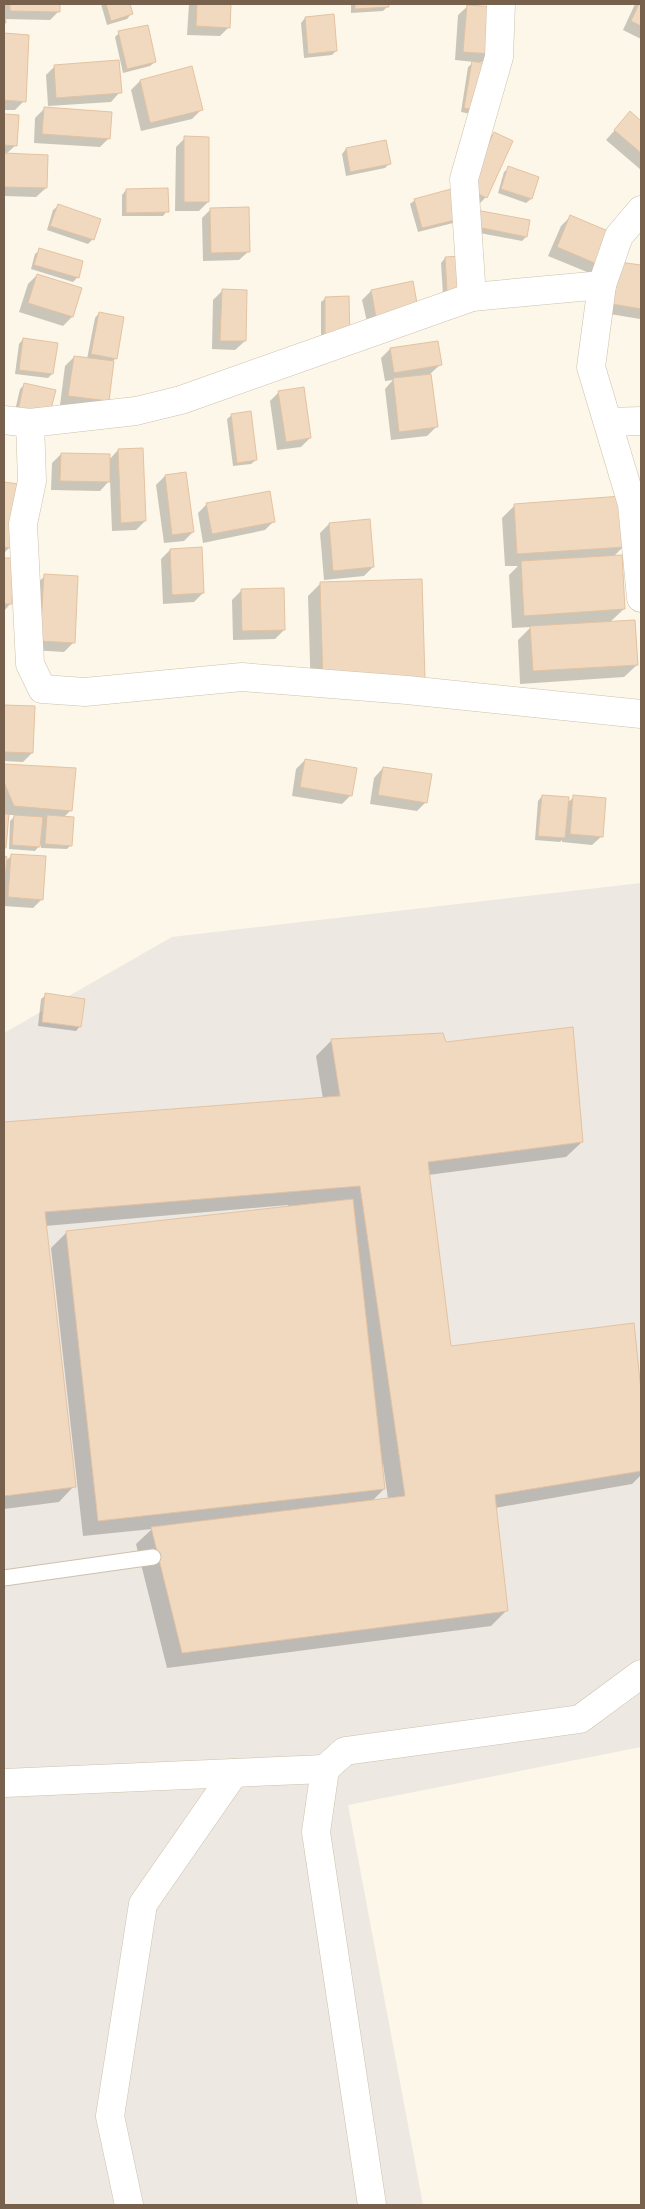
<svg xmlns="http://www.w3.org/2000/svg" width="645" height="2209" font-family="Overpass,sans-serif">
<rect width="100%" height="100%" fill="#fcf7e8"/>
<!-- industrial -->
<path fill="#ede8e1" d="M 641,883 L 641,1747 L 348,1805 L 423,2205 L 4,2205 L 4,1033 L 172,937 Z"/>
<!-- shadow -->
<g fill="#0003" fill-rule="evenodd">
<path d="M 4,4 L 59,4 L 59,11 L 50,20 L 4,19 L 4,23 Z"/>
<path d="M 101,4 L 128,4 L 131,14 L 127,19 L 107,25 Z"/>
<path d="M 189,4 L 230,4 L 229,27 L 220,36 L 187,35 Z"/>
<path d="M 351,4 L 388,4 L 388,6 L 383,11 L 351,13 Z"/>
<path d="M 635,4 L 641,4 L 641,39 L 623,30 Z"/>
<path d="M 468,6 L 491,53 L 482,62 L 476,62 L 471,114 L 461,112 L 468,67 L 474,62 L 455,60 L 458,15 Z"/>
<path d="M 305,18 L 336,51 L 332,55 L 304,58 L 301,23 Z"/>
<path d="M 119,33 L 155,62 L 150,66 L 123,73 L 115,37 Z"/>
<path d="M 4,34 L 28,36 L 24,101 L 15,110 L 4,110 Z"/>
<path d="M 55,66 L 120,92 L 111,102 L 48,106 L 46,75 Z"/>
<path d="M 140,81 L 201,110 L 192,119 L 141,131 L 131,90 Z"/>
<path d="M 44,109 L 109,138 L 100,147 L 34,143 L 35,118 Z"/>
<path d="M 630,113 L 641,122 L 641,170 L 606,140 Z"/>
<path d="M 4,115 L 18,116 L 16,145 L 6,154 L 46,188 L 36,197 L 4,196 Z"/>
<path d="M 494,133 L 486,197 L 477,206 L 485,142 Z"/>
<path d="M 185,138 L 208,202 L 199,211 L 175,211 L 176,147 Z"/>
<path d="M 385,142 L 390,163 L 385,168 L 346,176 L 342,154 L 346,149 Z"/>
<path d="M 509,168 L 531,199 L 526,203 L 498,193 L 504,172 Z"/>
<path d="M 126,190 L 167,211 L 163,216 L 122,216 L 122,195 Z"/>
<path d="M 415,200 L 457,218 L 453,223 L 418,232 L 410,204 Z"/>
<path d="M 58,206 L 93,239 L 88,244 L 47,230 L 53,210 Z"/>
<path d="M 211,209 L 249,251 L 239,260 L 203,261 L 202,218 Z"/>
<path d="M 472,216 L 526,237 L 522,241 L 469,231 Z"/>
<path d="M 570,217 L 601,265 L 592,274 L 548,256 L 561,226 Z"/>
<path d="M 40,250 L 78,277 L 73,282 L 31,269 L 35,254 Z"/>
<path d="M 445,258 L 464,290 L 443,295 L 441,263 Z"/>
<path d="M 620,263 L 641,267 L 640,319 L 604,313 Z"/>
<path d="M 37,275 L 81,289 L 72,317 L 63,326 L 19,312 L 28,284 Z"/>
<path d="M 412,283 L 368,326 L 362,300 L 371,291 Z"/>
<path d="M 222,291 L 245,341 L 235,350 L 212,349 L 213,300 Z"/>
<path d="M 348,297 L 321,344 L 321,302 L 326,298 Z"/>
<path d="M 99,313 L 116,358 L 113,361 L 108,401 L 98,410 L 60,405 L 65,366 L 74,357 L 87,359 L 95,318 Z"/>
<path d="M 23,339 L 52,374 L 48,378 L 15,374 L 19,344 Z"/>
<path d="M 390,349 L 440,365 L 430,374 L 436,427 L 427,436 L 391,440 L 385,389 L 393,380 L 385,381 L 381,358 Z"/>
<path d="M 24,385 L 54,391 L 14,415 L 20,389 Z"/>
<path d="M 279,392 L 310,438 L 301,447 L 277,450 L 270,401 Z"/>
<path d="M 232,415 L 256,460 L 251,464 L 233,466 L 227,419 Z"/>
<path d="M 118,450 L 145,521 L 136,530 L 112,531 L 110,480 L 100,491 L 51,490 L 52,463 L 61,454 L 109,460 Z"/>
<path d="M 165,476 L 193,532 L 184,541 L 164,543 L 156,485 Z"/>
<path d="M 4,484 L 18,486 L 10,547 L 4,553 Z"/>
<path d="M 207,504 L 274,521 L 265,530 L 203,543 L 198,513 Z"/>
<path d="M 515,505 L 624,546 L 613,557 L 624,609 L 610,622 L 637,665 L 624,677 L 520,684 L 518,640 L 531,627 L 512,628 L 509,575 L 518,566 L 505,566 L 502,518 Z"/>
<path d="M 329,524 L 373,567 L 364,576 L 324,580 L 320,533 Z"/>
<path d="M 170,550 L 203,593 L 194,602 L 163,604 L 161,559 Z"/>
<path d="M 4,559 L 12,560 L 11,603 L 4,611 Z"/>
<path d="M 45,576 L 73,643 L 64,652 L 31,650 L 35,585 Z"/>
<path d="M 421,580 L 311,695 L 308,596 L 320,584 Z"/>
<path d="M 241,591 L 284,630 L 275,639 L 233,640 L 232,600 Z"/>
<path d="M 4,706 L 34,707 L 32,753 L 23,762 L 4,761 Z"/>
<path d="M 305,760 L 351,795 L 342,804 L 292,796 L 296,769 Z"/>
<path d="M 4,766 L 74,769 L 71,810 L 63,818 L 71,845 L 67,849 L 41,848 L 41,844 L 35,851 L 9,849 L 10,821 L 16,815 L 7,815 L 4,848 Z"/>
<path d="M 383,768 L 426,802 L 417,811 L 370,804 L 374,778 Z"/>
<path d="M 542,796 L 567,803 L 574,797 L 602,836 L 592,845 L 562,842 L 562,840 L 560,842 L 535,840 L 538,801 Z"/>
<path d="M 12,855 L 42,899 L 33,908 L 4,906 L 4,858 L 5,858 L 5,862 Z"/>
<path d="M 46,995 L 80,1026 L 76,1031 L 38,1026 L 41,999 Z"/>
<path d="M 332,1040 L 445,1043 L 582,1142 L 566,1157 L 428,1175 L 450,1347 L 633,1324 L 641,1403 L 641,1475 L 632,1484 L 495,1508 L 507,1610 L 491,1626 L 167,1668 L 136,1544 L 152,1529 L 83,1536 L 51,1248 L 67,1232 L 288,1208 L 288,1205 L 45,1226 L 74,1486 L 59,1502 L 4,1509 L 4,1124 L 323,1099 L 316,1056 ZM 383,1464 L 388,1499 L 371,1502 L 384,1489 L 381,1465 Z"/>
</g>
<!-- building -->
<g fill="#f1d9c0" stroke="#e4c2a1">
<path d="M 4,4 L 6,23 L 4,23 Z"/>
<path d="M 10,4 L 60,4 L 60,12 L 10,11 Z"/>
<path d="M 106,4 L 130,4 L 133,14 L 111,21 Z"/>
<path d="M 197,4 L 231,4 L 230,28 L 196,26 Z"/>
<path d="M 355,4 L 389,4 L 389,7 L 355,9 Z"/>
<path d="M 639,4 L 641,4 L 641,26 L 631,21 Z"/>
<path d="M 467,5 L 497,7 L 493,54 L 463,52 Z"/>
<path d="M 334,14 L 337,51 L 308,54 L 305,17 Z"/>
<path d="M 148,25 L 156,62 L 127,69 L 118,31 Z"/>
<path d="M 4,33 L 29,35 L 26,102 L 4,100 Z"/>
<path d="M 119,60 L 122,93 L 56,98 L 54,65 Z"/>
<path d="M 472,61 L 486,64 L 477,110 L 464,108 Z"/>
<path d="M 192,66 L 203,110 L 150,123 L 140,80 Z"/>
<path d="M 44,107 L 112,112 L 110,139 L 42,134 Z"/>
<path d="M 630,111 L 641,121 L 641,153 L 614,130 Z"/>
<path d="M 4,114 L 19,115 L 17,146 L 4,145 Z"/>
<path d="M 494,132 L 513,141 L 487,198 L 468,189 Z"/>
<path d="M 184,136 L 209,137 L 209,202 L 184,202 Z"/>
<path d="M 386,140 L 391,164 L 350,172 L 346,148 Z"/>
<path d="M 4,153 L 48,155 L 47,188 L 4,187 Z"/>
<path d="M 508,166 L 539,177 L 532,199 L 501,189 Z"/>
<path d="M 168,188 L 169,212 L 126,213 L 126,189 Z"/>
<path d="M 451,189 L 459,219 L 422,228 L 414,199 Z"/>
<path d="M 58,204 L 101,219 L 94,240 L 50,226 Z"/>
<path d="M 249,207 L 250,252 L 211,253 L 210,208 Z"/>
<path d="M 476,210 L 530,220 L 527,237 L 472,226 Z"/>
<path d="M 570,215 L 615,234 L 602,266 L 557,247 Z"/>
<path d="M 39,248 L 83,261 L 79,278 L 34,265 Z"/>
<path d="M 464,256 L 465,291 L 447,291 L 445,257 Z"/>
<path d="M 619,262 L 641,265 L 641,309 L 612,304 Z"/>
<path d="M 37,274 L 82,288 L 73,317 L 28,303 Z"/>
<path d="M 413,281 L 418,309 L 376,317 L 371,290 Z"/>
<path d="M 222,289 L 247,290 L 246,341 L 220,341 Z"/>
<path d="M 349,296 L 350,339 L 325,340 L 325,297 Z"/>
<path d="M 99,312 L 124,317 L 117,359 L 91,354 Z"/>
<path d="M 23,338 L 58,343 L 53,374 L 19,370 Z"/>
<path d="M 438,341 L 442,365 L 394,373 L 390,348 Z"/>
<path d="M 74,356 L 114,361 L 109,401 L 68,396 Z"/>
<path d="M 431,374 L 438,427 L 399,432 L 393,378 Z"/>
<path d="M 24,383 L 56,390 L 49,416 L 18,411 Z"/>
<path d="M 304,387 L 311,438 L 286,442 L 278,391 Z"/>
<path d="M 251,411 L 257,460 L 237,463 L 231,414 Z"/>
<path d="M 143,448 L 146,521 L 121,523 L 118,449 Z"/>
<path d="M 61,453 L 110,454 L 110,482 L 60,481 Z"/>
<path d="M 186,472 L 194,532 L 172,535 L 165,475 Z"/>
<path d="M 4,482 L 19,484 L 11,548 L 4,547 Z"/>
<path d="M 270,491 L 275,522 L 212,534 L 206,503 Z"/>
<path d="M 622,496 L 625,547 L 517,554 L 514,504 Z"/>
<path d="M 370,519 L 374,567 L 333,571 L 329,523 Z"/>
<path d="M 202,547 L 204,593 L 172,595 L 170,549 Z"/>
<path d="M 622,555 L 625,609 L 524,616 L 521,561 Z"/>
<path d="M 4,558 L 13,558 L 12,604 L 4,604 Z"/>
<path d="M 44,574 L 78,576 L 75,643 L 40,641 Z"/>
<path d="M 422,579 L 425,679 L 323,682 L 320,582 Z"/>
<path d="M 284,588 L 285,630 L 242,631 L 241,589 Z"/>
<path d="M 635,620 L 638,665 L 533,671 L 530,626 Z"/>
<path d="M 4,705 L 35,706 L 33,753 L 4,752 Z"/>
<path d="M 305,759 L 357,768 L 352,796 L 300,787 Z"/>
<path d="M 4,764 L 76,768 L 72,811 L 14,806 L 4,782 Z"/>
<path d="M 383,767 L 432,774 L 427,803 L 378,795 Z"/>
<path d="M 542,795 L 569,797 L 565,838 L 538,836 Z"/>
<path d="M 573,795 L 606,798 L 603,837 L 570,834 Z"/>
<path d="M 4,814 L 9,814 L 6,848 L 4,848 Z"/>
<path d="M 14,815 L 43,817 L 40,847 L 12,845 Z"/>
<path d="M 47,815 L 74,817 L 72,846 L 45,844 Z"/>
<path d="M 11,854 L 46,856 L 43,900 L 8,897 Z"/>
<path d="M 4,856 L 7,857 L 4,890 Z"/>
<path d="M 45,993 L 85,999 L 81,1027 L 42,1022 Z"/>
<path d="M 573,1027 L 583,1142 L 428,1162 L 451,1346 L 634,1323 L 641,1391 L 641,1471 L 495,1495 L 508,1611 L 182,1653 L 151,1527 L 405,1496 L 360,1186 L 45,1212 L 76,1487 L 4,1496 L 4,1122 L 340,1096 L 331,1039 L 443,1033 L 446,1042 Z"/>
<path d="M 353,1199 L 385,1489 L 98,1521 L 66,1231 Z"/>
</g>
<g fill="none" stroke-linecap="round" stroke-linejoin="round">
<!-- service casing -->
<g stroke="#cec0ae" stroke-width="17">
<path id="service" d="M 4,1578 L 153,1557"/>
</g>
<!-- minor casing -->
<g stroke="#cec0ae" stroke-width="29">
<g id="minor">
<path d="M 501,4 L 499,57 L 464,179 L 472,297 L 602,285"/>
<path d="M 641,210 L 619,236 L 602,285 L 591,367 L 632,504 L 641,598"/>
<path d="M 4,420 L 30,423 L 32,481 L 23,524 L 30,664 L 42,689 L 85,692 L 242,677 L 407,690 L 641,714"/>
<path d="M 608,422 L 641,421"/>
<path d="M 30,423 L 136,411 L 181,400 L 472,297"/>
<path d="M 4,1783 L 325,1769"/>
<path d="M 129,2205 L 110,2116 L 143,1904 L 234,1773"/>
<path d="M 372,2205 L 316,1832 L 325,1769 L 345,1751 L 580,1719 L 641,1674"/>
</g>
</g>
<!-- service -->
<use href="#service" stroke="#fff" stroke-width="15"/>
<!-- minor -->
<use href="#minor" stroke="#fff" stroke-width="28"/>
</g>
<!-- border -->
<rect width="645" height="2209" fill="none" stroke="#77604c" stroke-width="10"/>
</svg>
